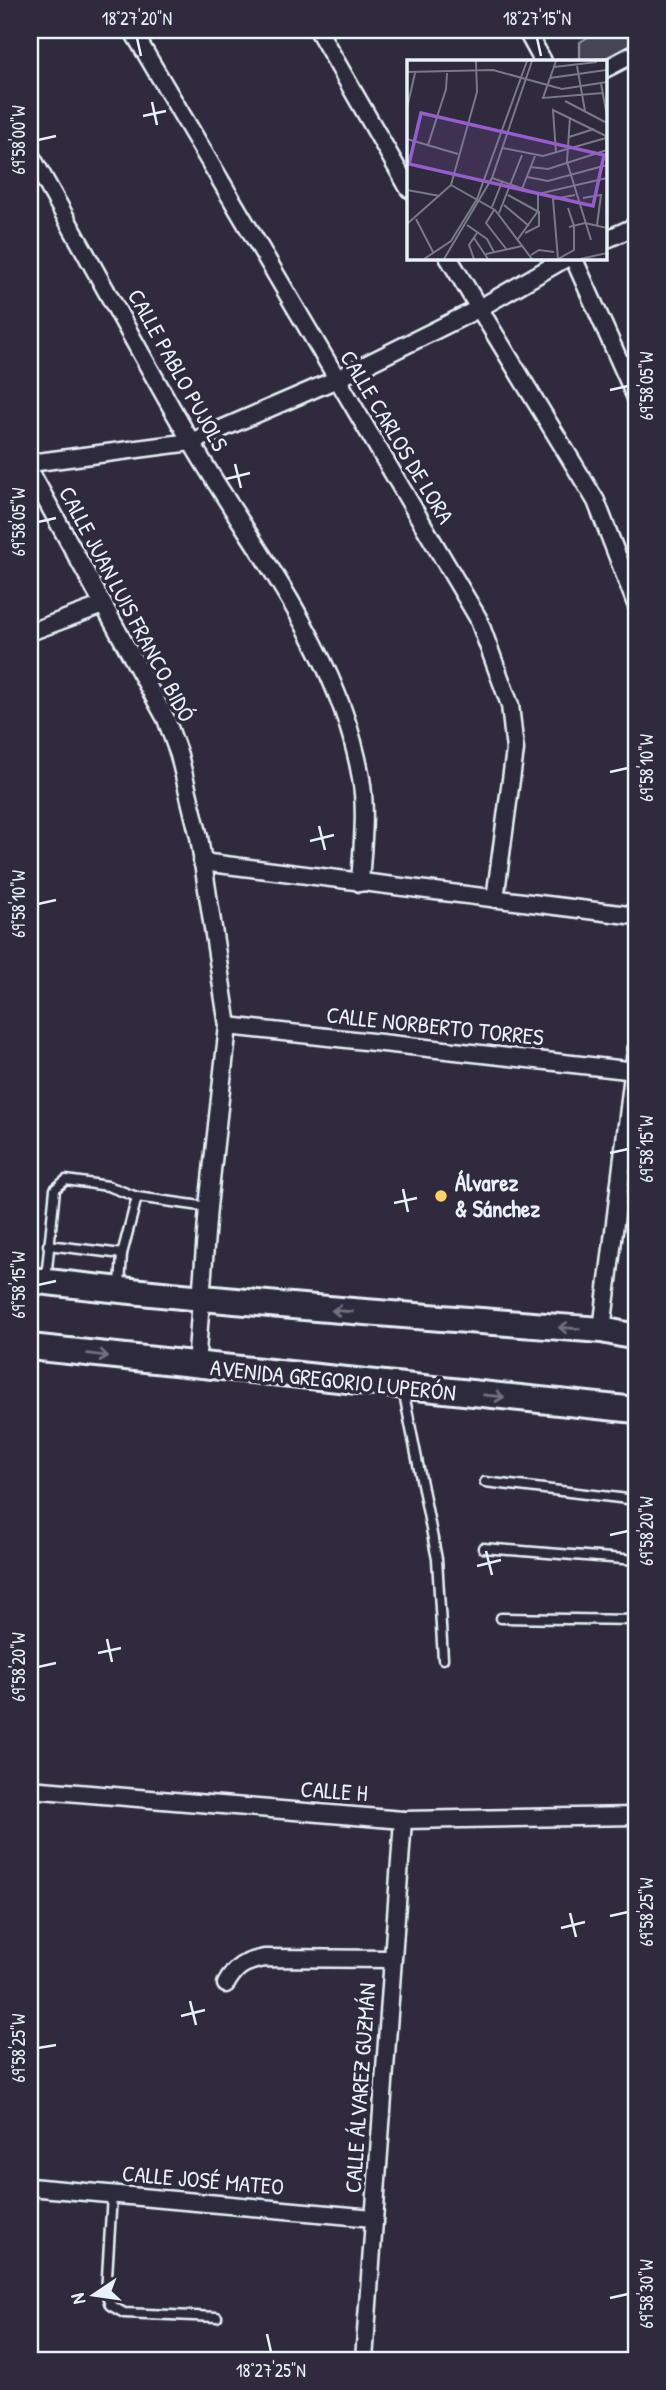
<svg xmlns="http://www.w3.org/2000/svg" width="666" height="2390" font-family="'Patrick Hand',sans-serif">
<rect width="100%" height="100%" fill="#2f2a3d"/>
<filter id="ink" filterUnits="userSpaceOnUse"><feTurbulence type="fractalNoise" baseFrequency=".0143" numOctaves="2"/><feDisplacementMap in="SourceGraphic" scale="14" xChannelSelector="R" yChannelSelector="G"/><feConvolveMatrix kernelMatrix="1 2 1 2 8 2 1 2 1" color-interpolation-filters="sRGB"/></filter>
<g filter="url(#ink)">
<!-- green -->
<path fill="#464455" stroke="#979aa6" stroke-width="2" d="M 600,30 L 636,30 L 636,56 L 580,61 L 580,42 Z"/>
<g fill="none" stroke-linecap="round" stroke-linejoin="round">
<!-- lane casing -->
<g stroke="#e8f1f8" stroke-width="13">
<g id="lane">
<path d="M 48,1245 L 122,1254"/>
<path d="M 46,1279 L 55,1189 L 66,1180 L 108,1186 L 137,1197"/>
<path d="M 120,1285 L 122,1254 L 137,1197 L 208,1207"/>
<path d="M 403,1389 L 437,1559 L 443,1659"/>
<path d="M 485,1482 L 636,1500"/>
<path d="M 483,1548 L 636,1560"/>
<path d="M 501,1618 L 636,1620"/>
<path d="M 112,2195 L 106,2293 L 110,2305 L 124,2313 L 217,2317"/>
</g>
</g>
<!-- street casing -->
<g stroke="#e8f1f8" stroke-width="21">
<g id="street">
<path d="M 132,30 L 478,618 L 510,705 L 515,750 L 495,899"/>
<path d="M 318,30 L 409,189"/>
<path d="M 526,30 L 543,61"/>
<path d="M 605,69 L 636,53"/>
<path d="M 30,154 C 85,250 137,349 193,445 C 256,553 339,651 361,778 C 367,812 362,849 360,883"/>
<path d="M 605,240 L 636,226"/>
<path d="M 448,257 L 596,501 L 636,604"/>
<path d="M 573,257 L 636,398"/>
<path d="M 30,463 L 191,442 L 337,379 L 478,309 L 568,257"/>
<path d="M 30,471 L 166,719 L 179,755 L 199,837 L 228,1026 L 208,1207 L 196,1366"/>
<path d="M 30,632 L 103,605"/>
<path d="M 202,862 L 636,916"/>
<path d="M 228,1026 L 636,1071"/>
<path d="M 602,1330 L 636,1050"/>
<path d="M 30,1789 L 403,1820 L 636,1816"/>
<path d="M 226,1984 C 236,1966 244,1962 264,1958 L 392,1959"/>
<path d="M 30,2187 L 373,2218"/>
<path d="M 364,2360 L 403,1820"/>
</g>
</g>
<!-- primary casing -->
<g stroke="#e8f1f8" stroke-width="30">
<g id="primary">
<path d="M 30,1280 C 220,1302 411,1316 602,1330 L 636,1337"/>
<path d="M 30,1347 L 636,1410"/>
</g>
</g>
<!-- lane -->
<use href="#lane" stroke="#2f2a3d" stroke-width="8"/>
<!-- street -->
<use href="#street" stroke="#2f2a3d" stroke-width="16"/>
<!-- primary -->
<use href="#primary" stroke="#2f2a3d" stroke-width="24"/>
</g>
<!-- one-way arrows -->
<defs><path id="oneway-shaft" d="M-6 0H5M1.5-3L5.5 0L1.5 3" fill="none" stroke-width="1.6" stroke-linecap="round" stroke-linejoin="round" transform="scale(1.75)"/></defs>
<g stroke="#70707e">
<use href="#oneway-shaft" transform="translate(342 1311) rotate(-176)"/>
<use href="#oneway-shaft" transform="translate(569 1328) rotate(-176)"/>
<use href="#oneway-shaft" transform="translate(98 1355) rotate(7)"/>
<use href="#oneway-shaft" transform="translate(494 1396) rotate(6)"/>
</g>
</g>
<!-- ticks -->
<path fill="none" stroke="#e8f1f8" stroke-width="2.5" d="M 137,38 L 141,56M 537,38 L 541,56M 152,102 L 157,125M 143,116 L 166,111M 38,140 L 56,136M 610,390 L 628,386M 235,464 L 241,488M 226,479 L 250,473M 38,522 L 56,518M 610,772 L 628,768M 319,826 L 325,850M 310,841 L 334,835M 38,904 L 56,900M 610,1153 L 628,1149M 403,1189 L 408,1212M 394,1203 L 417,1198M 38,1285 L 56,1281M 610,1535 L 628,1531M 486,1551 L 492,1575M 477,1566 L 501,1560M 107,1639 L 112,1662M 98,1653 L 121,1648M 38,1667 L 56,1663M 570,1913 L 576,1937M 610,1916 L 628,1912M 561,1928 L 585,1922M 190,2001 L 196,2025M 181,2016 L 205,2010M 38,2048 L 56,2045M 610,2298 L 628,2294M 267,2334 L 271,2352"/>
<!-- markers -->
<circle fill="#ffd166" stroke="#2f2a3d" stroke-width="2.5" cx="441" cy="1196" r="7"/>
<g text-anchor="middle" stroke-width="7" stroke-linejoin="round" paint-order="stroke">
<!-- street labels -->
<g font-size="23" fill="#e8f1f8" stroke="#2f2a3d">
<text transform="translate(178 370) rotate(61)" y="8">CALLE PABLO PUJOLS</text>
<text transform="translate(397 437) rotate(59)" y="8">CALLE CARLOS DE LORA</text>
<text transform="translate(127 604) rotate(62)" y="8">CALLE JUAN LUIS FRANCO BIDÓ</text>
<text transform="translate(435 1026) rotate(6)" y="8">CALLE NORBERTO TORRES</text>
<text transform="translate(333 1380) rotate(6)" y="8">AVENIDA GREGORIO LUPERÓN</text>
<text transform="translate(334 1791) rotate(4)" y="8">CALLE H</text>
<text transform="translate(360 2088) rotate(-86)" y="8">CALLE ÁLVAREZ GUZMÁN</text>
<text transform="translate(203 2180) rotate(5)" y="8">CALLE JOSÉ MATEO</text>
</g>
<!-- poi labels -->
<g font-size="23" font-weight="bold" fill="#e8f1f8" stroke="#2f2a3d" text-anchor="start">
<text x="455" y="1191">Álvarez<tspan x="455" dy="26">&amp; Sánchez</tspan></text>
</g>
</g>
<!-- overview -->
<g transform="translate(407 60)">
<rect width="200" height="200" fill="#2f2a3d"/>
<path fill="none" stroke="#797a88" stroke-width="2" d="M 149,1 L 136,38 L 196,33M 170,6 L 178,51M 147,7 L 190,2M 0,12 L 86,10 L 155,29 L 200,22M 143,18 L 199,10M 194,23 L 200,57M 158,41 L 200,63M 0,48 L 8,13M 163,57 L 160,102 L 184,180M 162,77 L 187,69M 0,79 L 51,94M 21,85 L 39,29 L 40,13M 96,88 L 136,96 L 199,78M 123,107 L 141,109 L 200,90 L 199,76 L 146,50 L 149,93M 120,117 L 141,121 L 200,105M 85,118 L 131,134 L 200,118M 44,125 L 88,150 L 125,199M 115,129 L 128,96M 0,130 L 33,136M 101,135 L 130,151M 176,138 L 194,135 L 190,165M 97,145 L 122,166M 85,147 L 95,122M 87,150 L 79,163 L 100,190M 92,153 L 115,95M 9,159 L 26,192M 0,164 L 44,125 L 70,32 L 69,1M 60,165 L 80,179 L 87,192M 162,167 L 178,163 L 200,168M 118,173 L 132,166 L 132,151M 67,178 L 81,199M 111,179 L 131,151 L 131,134M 79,194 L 115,186M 124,195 L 132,190 L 147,192M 17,199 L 44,181 L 70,139 L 120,1M 37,199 L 85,118 L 125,1M 67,199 L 62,185 L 70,173M 151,199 L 146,139 L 168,135M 151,199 L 167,190 L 167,166 L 161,148M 173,199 L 200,193"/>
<path fill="#965dcd" fill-opacity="0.15" stroke="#965dcd" stroke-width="3.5" d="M 14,53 L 197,95 L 186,146 L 2,104 Z"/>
<rect width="200" height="200" fill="none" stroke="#e8f1f8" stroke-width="3.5"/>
</g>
<!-- margin -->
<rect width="666" height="2390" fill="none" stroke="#2f2a3d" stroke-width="77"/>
<!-- north arrow -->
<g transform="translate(94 2295) rotate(257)" stroke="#2f2a3d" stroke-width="5" paint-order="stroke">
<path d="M0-5L12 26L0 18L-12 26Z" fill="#e8f1f8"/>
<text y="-10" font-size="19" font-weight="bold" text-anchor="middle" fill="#e8f1f8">N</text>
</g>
<rect x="38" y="38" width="590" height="2314" fill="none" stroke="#e8f1f8" stroke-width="2.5"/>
<g font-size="18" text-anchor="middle" fill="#e8f1f8">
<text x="137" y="25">18°27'20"N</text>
<text x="537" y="25">18°27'15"N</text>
<text transform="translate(19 140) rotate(-90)" y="6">69°58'00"W</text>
<text transform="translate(647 386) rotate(-90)" y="6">69°58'05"W</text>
<text transform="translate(19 522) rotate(-90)" y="6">69°58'05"W</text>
<text transform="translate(647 768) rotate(-90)" y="6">69°58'10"W</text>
<text transform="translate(19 904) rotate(-90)" y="6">69°58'10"W</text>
<text transform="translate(647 1149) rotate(-90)" y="6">69°58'15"W</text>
<text transform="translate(19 1285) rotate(-90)" y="6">69°58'15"W</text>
<text transform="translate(647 1531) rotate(-90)" y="6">69°58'20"W</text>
<text transform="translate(19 1667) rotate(-90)" y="6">69°58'20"W</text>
<text transform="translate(647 1912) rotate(-90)" y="6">69°58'25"W</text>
<text transform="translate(19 2048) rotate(-90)" y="6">69°58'25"W</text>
<text transform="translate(647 2294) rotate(-90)" y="6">69°58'30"W</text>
<text x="271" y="2377">18°27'25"N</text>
</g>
</svg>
